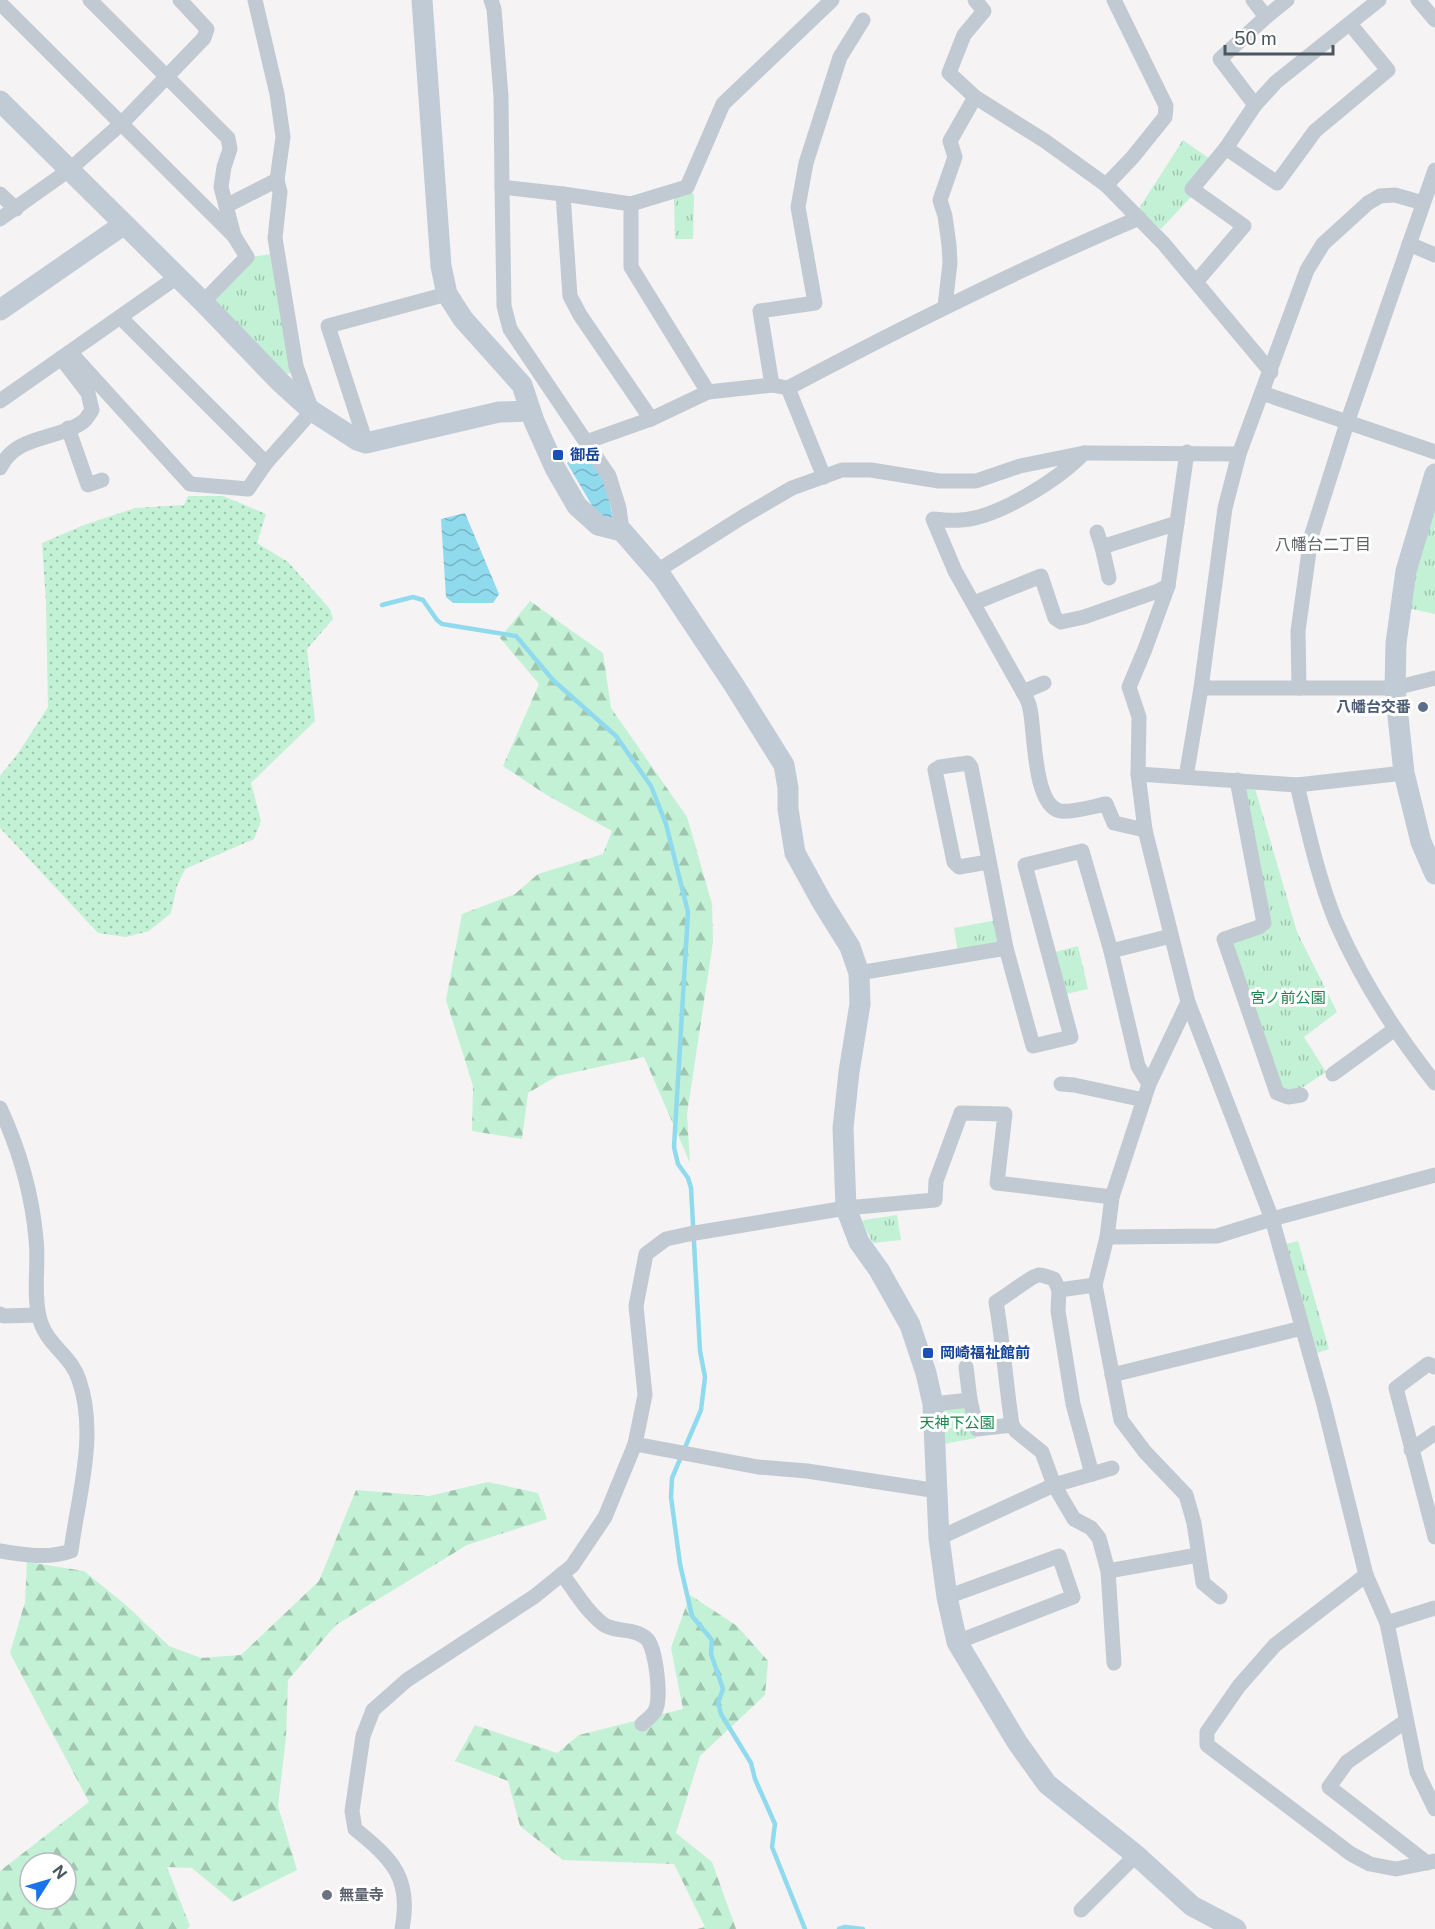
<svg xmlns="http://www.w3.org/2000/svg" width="1435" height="1929" font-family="'Public Sans','Noto Sans JP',sans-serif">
<defs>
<pattern id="grass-dots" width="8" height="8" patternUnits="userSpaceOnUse" patternTransform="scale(1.5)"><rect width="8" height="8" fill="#c3f1d5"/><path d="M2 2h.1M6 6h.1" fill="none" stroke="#a0c6b0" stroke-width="1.8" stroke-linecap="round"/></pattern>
<pattern id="forest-firs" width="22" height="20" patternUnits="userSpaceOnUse" patternTransform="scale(1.5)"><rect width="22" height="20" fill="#c3f1d5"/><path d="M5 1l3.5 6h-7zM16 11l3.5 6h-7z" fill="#a0c6b0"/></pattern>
<pattern id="park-tufts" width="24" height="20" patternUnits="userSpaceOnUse" patternTransform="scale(1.5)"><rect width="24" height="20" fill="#c3f1d5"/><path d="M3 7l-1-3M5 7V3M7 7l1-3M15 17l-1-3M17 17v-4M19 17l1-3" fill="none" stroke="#a0c6b0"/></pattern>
<pattern id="water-waves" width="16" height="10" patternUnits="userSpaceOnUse" patternTransform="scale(1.5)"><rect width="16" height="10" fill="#90daee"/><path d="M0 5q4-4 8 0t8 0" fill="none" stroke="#78b4c4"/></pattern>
</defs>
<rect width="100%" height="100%" fill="#f5f3f3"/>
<!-- grass -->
<path fill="url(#grass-dots)" d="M 188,496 L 223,496 L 266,514 L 257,543 L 288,562 L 330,609 L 333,619 L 307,649 L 315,721 L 251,783 L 261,821 L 254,839 L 185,869 L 177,886 L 171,913 L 149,931 L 126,937 L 98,933 L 0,828 L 0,776 L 19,752 L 48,707 L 46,602 L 42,543 L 84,525 L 135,508 L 184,505 Z"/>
<!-- forest -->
<g fill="url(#forest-firs)" fill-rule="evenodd">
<path d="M 530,601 L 603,653 L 611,708 L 687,817 L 712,904 L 713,942 L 687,1114 L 690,1163 L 644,1057 L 557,1076 L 528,1093 L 522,1139 L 472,1131 L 473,1086 L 446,1000 L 462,914 L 515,894 L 538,874 L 603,854 L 612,831 L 545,794 L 503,766 L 539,684 L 500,638 Z"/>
<path d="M 488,1482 L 538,1493 L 547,1519 L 467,1545 L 336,1625 L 288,1680 L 286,1737 L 278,1806 L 297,1870 L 233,1902 L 192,1868 L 167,1867 L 190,1926 L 187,1929 L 0,1929 L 0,1871 L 89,1802 L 10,1653 L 25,1602 L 27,1562 L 84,1571 L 127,1606 L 169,1646 L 201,1658 L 241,1655 L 319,1581 L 356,1490 L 429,1496 ZM 30,1863 L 66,1863 L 66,1899 L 30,1899 Z"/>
<path d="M 690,1595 L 737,1626 L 768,1661 L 765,1695 L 700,1756 L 676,1833 L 712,1862 L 736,1929 L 697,1929 L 705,1927 L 674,1864 L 563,1860 L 520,1826 L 508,1781 L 455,1761 L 475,1725 L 557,1753 L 579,1735 L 683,1709 L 671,1648 Z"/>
</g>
<!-- park -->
<g fill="url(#park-tufts)">
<path d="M 1183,140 L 1210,159 L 1193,195 L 1161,229 L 1138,210 Z"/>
<path d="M 691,191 L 694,195 L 693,239 L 675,239 L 674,198 Z"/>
<path d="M 272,254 L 295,372 L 283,375 L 217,307 L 214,296 L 250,257 Z"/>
<path d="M 1435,506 L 1435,614 L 1407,608 L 1419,557 Z"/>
<path d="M 1254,785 L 1297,932 L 1337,1012 L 1304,1037 L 1326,1072 L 1294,1093 L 1283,1092 L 1227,941 L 1263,927 L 1244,786 Z"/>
<path d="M 997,920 L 1001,943 L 958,953 L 954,928 Z"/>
<path d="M 1078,946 L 1088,989 L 1066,994 L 1055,952 Z"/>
<path d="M 897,1215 L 901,1240 L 873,1243 L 862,1222 L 864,1220 Z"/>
<path d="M 1298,1241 L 1329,1349 L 1314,1354 L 1283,1245 Z"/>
<path d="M 939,1407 L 970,1408 L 976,1438 L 943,1444 Z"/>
</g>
<!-- water -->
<g fill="url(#water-waves)">
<path d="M 587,453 L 604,478 L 613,517 L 605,520 L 597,514 L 567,463 Z"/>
<path d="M 465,513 L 499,594 L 493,603 L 453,603 L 446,597 L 441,519 Z"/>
</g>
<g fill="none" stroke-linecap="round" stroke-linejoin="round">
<!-- stream -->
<g stroke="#90daee" stroke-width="4.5">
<path d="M 382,605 L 413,597 L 423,600 L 437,620 L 442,624 L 516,636 L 553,680 L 616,736 L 651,786 L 666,824 L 688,912 L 674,1147 L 678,1164 L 688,1178 L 691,1188 L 700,1351 L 705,1377 L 701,1410 L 672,1478 L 671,1497 L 680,1564 L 692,1616 L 712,1640 L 711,1654 L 723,1689 L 718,1703 L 721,1714 L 751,1763 L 755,1779 L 775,1824 L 772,1847 L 805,1929"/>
<path d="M 839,1929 L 845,1927 L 863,1929"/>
</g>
<!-- street -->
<g stroke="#c1cad2" stroke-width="15">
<path d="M 90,0 L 228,138 L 230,149 L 224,167 L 221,187 L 234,236 L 247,257 L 203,302"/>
<path d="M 491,0 L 494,9 L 501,96 L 502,187"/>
<path d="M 975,0 L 984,11 L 964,35 L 949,73 L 975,97 L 1045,141 L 1106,185 L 1164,244 L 1271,372"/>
<path d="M 1253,0 L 1266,17 L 1220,59 L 1255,105"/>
<path d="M 1418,0 L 1435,20"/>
<path d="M 0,3 L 234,236"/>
<path d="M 1266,17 L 1287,0"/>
<path d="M 1226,148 L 1277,183 L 1315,131 L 1388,70 L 1350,24"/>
<path d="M 1106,185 L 1132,158 L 1165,117 L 1166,106 L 1114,0"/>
<path d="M 0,194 L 16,209"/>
<path d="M 563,194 L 502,187 L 504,306 L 510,329 L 586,442"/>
<path d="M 631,204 L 687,187 L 723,104 L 832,0"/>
<path d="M 226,206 L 277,180"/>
<path d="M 0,219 L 69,170 L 122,123 L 204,38 L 207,29 L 180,0"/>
<path d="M 1409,244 L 1435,255"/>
<path d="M 1197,281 L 1244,226 L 1192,189 L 1226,148 L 1255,105 L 1276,82 L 1379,0"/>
<path d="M 945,306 L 950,263 L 949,245 L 945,216 L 940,200 L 955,157 L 950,141 L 975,97"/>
<path d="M 120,317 L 266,463"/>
<path d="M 70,352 L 190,484 L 248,489 L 266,463 L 312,411 L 296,366 L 275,238 L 280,192 L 277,180 L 283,137 L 277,94 L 255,0"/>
<path d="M 772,385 L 788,388 C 903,327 1019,269 1139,218"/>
<path d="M 788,388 L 824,477"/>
<path d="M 1262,393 L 1435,452"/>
<path d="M 0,401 L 177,277"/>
<path d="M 651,419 L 708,392"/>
<path d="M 68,428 L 88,485 L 102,480"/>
<path d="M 366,443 L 328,326 L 447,294"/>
<path d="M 1187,452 L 1168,586 L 1145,649 L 1129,687 L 1139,717 L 1138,774 L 1145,830 L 1188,1002 L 1272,1219 L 1324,1405 L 1366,1575 L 1387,1623 L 1417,1772 L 1435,1809"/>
<path d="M 1084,453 L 1239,454"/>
<path d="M 0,468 C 17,433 58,441 84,421 C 87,418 90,413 92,410 L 88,393 L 61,358"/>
<path d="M 622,531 L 619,508 L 609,476 L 586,442 L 651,419 L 580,315 L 570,296 L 563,194 L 631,204 L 631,267 L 708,392 L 772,385 L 760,311 L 815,303 L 798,207 L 806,163 L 840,57 L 863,20"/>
<path d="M 1097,532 L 1102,547"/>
<path d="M 657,571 L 744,516 L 792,488 L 842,470 L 871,470 L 939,481 L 976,481 L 1020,466 L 1084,453 C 1059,479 998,518 961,520 C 952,521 942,520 933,519 L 955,571 L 1023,692 C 1026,697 1029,703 1030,709 C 1035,731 1033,805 1060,811 C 1070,813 1095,806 1106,804 L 1114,823 L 1145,830"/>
<path d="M 1109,578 L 1102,547 L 1177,523"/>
<path d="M 974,603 L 1041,576 L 1055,618 L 1061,622 L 1084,617 L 1158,591 L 1168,586"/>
<path d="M 1201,688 L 1395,688 L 1435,678"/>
<path d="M 1299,688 L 1298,631 L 1311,537 L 1347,423 L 1435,170"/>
<path d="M 1023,692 L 1044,683"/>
<path d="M 1138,774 L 1297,785 L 1404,773"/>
<path d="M 1186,777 L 1201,688 L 1225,508 L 1239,454 L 1307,270 L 1323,244 L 1368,203 L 1380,196 L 1395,195 L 1423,203"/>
<path d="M 1237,780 L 1264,923 L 1259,927 L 1224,939 L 1277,1093 L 1288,1097 L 1301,1095"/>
<path d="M 1297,785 C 1308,830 1318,878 1336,922 C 1361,979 1396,1034 1435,1083"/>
<path d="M 988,862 L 959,867 L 954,862 L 935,770 L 940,767 L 968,763 L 971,767 L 1006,948"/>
<path d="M 1111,951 L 1138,1066 L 1149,1084"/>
<path d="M 859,973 L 1006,948 L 1033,1046 L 1071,1037 L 1025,865 L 1082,851 L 1111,951 L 1171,936"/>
<path d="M 1188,1002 L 1149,1084 L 1112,1197 L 1107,1237 L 1095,1285 L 1121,1420 L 1145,1452 L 1186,1495 L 1194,1523 L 1203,1583 L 1220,1597"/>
<path d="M 1333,1074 L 1395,1029"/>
<path d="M 1061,1084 L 1074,1085 L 1144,1100"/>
<path d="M 0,1108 C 19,1149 32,1194 36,1239 C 39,1263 33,1293 39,1316 C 45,1345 71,1354 79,1380 C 98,1435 78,1496 71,1551 C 49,1559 23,1555 0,1551"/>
<path d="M 1107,1237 L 1217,1236 L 1272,1219 L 1435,1175"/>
<path d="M 1059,1290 L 1095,1285"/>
<path d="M 0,1314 L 4,1316 L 38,1315"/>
<path d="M 966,1367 L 970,1400"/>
<path d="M 1435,1367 L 1428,1364 L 1396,1388 L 1435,1537"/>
<path d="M 1112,1375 L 1302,1328"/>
<path d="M 933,1404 L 970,1400 L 977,1429 L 1012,1425 L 1016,1431 L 1042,1452 L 1054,1485 L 1074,1519 L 1091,1528 L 1099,1538 L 1108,1571 L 1114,1663"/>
<path d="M 1012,1425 C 1006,1384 1003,1343 996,1302 C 1005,1297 1033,1275 1039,1275 C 1044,1275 1050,1278 1054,1279 L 1059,1290 L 1058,1311 L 1073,1404 L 1092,1474 L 1112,1468"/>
<path d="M 635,1444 L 758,1467 L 807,1471 L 938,1491"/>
<path d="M 1411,1450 L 1435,1433"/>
<path d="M 939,1538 L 1054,1485 L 1092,1474"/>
<path d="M 1108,1571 L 1198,1555"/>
<path d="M 562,1574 C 575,1591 586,1611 603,1624 C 615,1633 635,1627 647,1639 C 656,1649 662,1699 655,1711 C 652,1716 646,1720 642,1724"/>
<path d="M 1366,1575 L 1275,1645 L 1239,1686 L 1207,1732 L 1207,1745 L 1351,1854 L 1370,1864 L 1396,1869 L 1435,1861"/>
<path d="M 947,1597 L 1059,1556 L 1073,1597 L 957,1642"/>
<path d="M 1387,1623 L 1435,1608"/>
<path d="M 1406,1721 L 1347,1762 L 1329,1787 L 1427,1863"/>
<path d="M 1081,1910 L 1136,1855"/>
<path d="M 402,1929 C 412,1878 392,1859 355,1829 L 352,1811 L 363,1736 L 373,1710 L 407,1680 L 535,1596 L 572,1566 L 605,1517 L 635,1444 L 645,1395 L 636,1306 L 646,1254 L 666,1239 L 689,1234 L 846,1208 L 935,1200 L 936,1181 L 961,1113 L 1005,1114 L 997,1183 L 1112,1197"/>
</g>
<!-- secondary -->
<g stroke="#c1cbd6" stroke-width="21">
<path d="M 422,0 L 441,266 L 447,294 L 463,319 L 522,385 L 534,421 L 555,468 L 577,506 L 598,525 L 622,531 L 662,577 L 734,685 L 784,765 L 788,788 L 788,809 L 795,853 L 822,902 L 850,947 L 859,973 L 860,1004 L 849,1072 L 843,1128 L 846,1208 L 859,1242 L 879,1270 L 910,1325 L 926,1373 L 933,1404 L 939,1538 L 947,1597 L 957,1642 L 1017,1742 L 1047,1784 L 1136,1855 L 1192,1906 L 1236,1929"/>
<path d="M 0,101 L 203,302 L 280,382 L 312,411 L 357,440 L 366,443 L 499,412 L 530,411"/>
<path d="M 0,310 L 123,225"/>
<path d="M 1435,474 L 1406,571 L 1396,643 L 1395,688 L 1404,773 L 1421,842 L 1435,874"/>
</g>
</g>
<!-- markers -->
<g fill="#1a4fb4" stroke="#fff" stroke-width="2">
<rect x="552" y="449" width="12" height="12" rx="3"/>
<rect x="922" y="1347" width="12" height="12" rx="3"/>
</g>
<circle fill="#5c6f8a" stroke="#fff" stroke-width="2" cx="1423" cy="707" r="6"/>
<circle fill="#6b7280" stroke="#fff" stroke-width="2" cx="327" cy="1895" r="6"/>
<g text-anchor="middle" stroke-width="6" stroke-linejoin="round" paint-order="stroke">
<!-- transit labels -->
<g font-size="15" font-weight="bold" fill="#164399" stroke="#fff" text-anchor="start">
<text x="570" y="460">御岳</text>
<text x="940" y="1358">岡崎福祉館前</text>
</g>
<!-- service labels -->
<g font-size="15" font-weight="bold" fill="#4e5e75" stroke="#fff" text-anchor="end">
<text x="1411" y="712">八幡台交番</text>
</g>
<!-- park labels -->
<g font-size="15" fill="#17864f" stroke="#fff">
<text x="1288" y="1003">宮ノ前公園</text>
<text x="957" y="1428">天神下公園</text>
</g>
<!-- worship labels -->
<g font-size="15" font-weight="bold" fill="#5b616d" stroke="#fff" text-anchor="start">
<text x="339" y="1900">無量寺</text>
</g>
<!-- neighbourhood labels -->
<g font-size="16" fill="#5f6368" stroke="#fff">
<text x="1323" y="550">八幡台二丁目</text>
</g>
</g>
<!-- north arrow -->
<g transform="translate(48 1881) rotate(53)"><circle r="28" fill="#ffffff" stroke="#b7bbc0" stroke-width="1.5"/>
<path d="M0-4.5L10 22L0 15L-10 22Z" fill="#1a73e8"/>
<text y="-9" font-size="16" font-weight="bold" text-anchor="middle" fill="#4a5661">N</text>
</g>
<!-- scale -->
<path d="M1225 45v9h108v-9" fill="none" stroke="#4a5661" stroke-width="3"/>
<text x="1234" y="45" font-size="18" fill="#4a5661" stroke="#ffffff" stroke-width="4.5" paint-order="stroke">50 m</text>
</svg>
